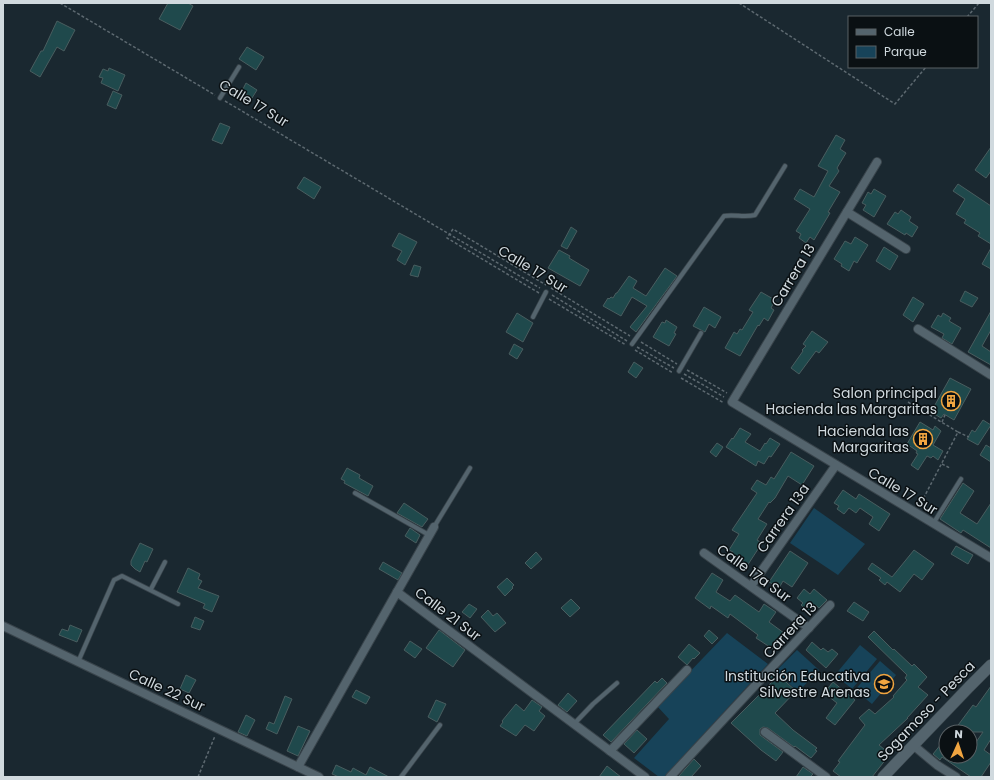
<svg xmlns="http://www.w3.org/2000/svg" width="994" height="780" font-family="Poppins,sans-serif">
<rect width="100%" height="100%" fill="#1a2830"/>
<!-- green -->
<g fill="#174359">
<path d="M 814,508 L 865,544 L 838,575 L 790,543 Z"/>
<path d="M 727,633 L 768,664 L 664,777 L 659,777 L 634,758 L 669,719 L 657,706 Z"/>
<path d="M 860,645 L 877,659 L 852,689 L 835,675 Z"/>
<path d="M 797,650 L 819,670 L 798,692 L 776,671 Z"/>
<path d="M 880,661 L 896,675 L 872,704 L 855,690 Z"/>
</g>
<!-- building -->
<g fill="#1f494c" stroke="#495d5f">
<path d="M 168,3 L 188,3 L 193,6 L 180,30 L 159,19 Z"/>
<path d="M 57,21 L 75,30 L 64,51 L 57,47 L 40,77 L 30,71 L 41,51 L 43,51 Z"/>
<path d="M 247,47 L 264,57 L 256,70 L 239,59 Z"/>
<path d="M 109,68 L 125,75 L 118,91 L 101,83 L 103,78 L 99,77 L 103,69 L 108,71 Z"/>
<path d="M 246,83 L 257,90 L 252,98 L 242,91 Z"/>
<path d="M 113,91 L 122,95 L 116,109 L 107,105 Z"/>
<path d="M 220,123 L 230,127 L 222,144 L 212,140 Z"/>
<path d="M 836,135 L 845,140 L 840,149 L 846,153 L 837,168 L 839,171 L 829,186 L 840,192 L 828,212 L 830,213 L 814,240 L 810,237 L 806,243 L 799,238 L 801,234 L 796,231 L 810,209 L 794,199 L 800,189 L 814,197 L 828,171 L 818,166 Z"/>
<path d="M 991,147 L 991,171 L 986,178 L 975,170 Z"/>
<path d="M 304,177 L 321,187 L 314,199 L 297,188 Z"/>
<path d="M 958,184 L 991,206 L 991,244 L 978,236 L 980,233 L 964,223 L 966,220 L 956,214 L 965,199 L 953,191 Z"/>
<path d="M 874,189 L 886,196 L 874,217 L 863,210 L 866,205 L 862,203 L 868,192 L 871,194 Z"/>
<path d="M 901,210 L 911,217 L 909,221 L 918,227 L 912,237 L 906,233 L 905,235 L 887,224 L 895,212 L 898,214 Z"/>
<path d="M 571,227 L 577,231 L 567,249 L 561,246 Z"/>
<path d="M 399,233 L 417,242 L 405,265 L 397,260 L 402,251 L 392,246 Z"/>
<path d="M 855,237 L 868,245 L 857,263 L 854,261 L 849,271 L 841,266 L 842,264 L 834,259 L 845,241 L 851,244 Z"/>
<path d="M 884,247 L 898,256 L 890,270 L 876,261 Z"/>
<path d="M 991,248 L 991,269 L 982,264 Z"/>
<path d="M 559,250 L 570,256 L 569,258 L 589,270 L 580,286 L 548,268 Z"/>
<path d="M 414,265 L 421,267 L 418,277 L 410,275 Z"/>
<path d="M 665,268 L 677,276 L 636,332 L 630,327 L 647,306 L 632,297 L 621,316 L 603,306 L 608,298 L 609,299 L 611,297 L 613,298 L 616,293 L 617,293 L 629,276 L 637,281 L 633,288 L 646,296 Z"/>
<path d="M 965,291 L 978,298 L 972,307 L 960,301 Z"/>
<path d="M 761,292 L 775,300 L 771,308 L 774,310 L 768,321 L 764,318 L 759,326 L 758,325 L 740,356 L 725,348 L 734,332 L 737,334 L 740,329 L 742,330 L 753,312 L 749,310 Z"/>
<path d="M 913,297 L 924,304 L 913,322 L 903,315 Z"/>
<path d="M 704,307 L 721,317 L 715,328 L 709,324 L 705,332 L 693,326 Z"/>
<path d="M 991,311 L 991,330 L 982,346 L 991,352 L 991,365 L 968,352 Z"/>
<path d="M 517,313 L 533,323 L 523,342 L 506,332 Z"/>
<path d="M 943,313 L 951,318 L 949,321 L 961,328 L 952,344 L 942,338 L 944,334 L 931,327 L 938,315 L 941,317 Z"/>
<path d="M 666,320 L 677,327 L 674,333 L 676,334 L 669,346 L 653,337 L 662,322 L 665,323 Z"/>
<path d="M 812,331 L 828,342 L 819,353 L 816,351 L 799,374 L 791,368 L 803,351 L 802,350 L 806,346 L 803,344 Z"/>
<path d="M 514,344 L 523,349 L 517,359 L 509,354 Z"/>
<path d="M 634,362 L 643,368 L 636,378 L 628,372 Z"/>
<path d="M 950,378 L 971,389 L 954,420 L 944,414 L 941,418 L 931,412 Z"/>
<path d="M 983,420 L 991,425 L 978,445 L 967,439 L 972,430 L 975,432 Z"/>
<path d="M 920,422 L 933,430 L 935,426 L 941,431 L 933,445 L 943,451 L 938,460 L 933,456 L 931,458 L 927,456 L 918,470 L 911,465 L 918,454 L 916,453 L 917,451 L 907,444 Z"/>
<path d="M 740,428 L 751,434 L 745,442 L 760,451 L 765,443 L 766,444 L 770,438 L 780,444 L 771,457 L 769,456 L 764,464 L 758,461 L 756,466 L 726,447 L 732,438 L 733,439 Z"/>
<path d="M 717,443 L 723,447 L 716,457 L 710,452 Z"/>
<path d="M 986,445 L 991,448 L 991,462 L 980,455 Z"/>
<path d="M 791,452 L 814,466 L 802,485 L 788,476 L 775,498 L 770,503 L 769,502 L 758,519 L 767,524 L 757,540 L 762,543 L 747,566 L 731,555 L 733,552 L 729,550 L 739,534 L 732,530 L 757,493 L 751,489 L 757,480 L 766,485 L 771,477 L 774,479 Z"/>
<path d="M 347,468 L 360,475 L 359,478 L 373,486 L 368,496 L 344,483 L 345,481 L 341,479 Z"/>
<path d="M 963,483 L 974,491 L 960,513 L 977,524 L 991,503 L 991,548 L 963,530 L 961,533 L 940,519 Z"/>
<path d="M 843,490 L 856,499 L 859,494 L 890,514 L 879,531 L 869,524 L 873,517 L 860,508 L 856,513 L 849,508 L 844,514 L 837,509 L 839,506 L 834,503 Z"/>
<path d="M 404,503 L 428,519 L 422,527 L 397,513 Z"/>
<path d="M 410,528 L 420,535 L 416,543 L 405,536 Z"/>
<path d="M 140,543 L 153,549 L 147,562 L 145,561 L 140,572 L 135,569 L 131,565 L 131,561 Z"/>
<path d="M 956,546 L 973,555 L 968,564 L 951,554 Z"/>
<path d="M 914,550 L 934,564 L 922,580 L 914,574 L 900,592 L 887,582 L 885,585 L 879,580 L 881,578 L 868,569 L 872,563 L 892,577 Z"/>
<path d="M 790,551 L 808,563 L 792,587 L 783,581 L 779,588 L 769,582 Z"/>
<path d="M 536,552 L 542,559 L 531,569 L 525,563 Z"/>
<path d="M 383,562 L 402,573 L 398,580 L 379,569 Z"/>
<path d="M 188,568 L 200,574 L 198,579 L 202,581 L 198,588 L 219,596 L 212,612 L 203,608 L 205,604 L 177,592 Z"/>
<path d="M 712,573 L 723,580 L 716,592 L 730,601 L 735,595 L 759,612 L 764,604 L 776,612 L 769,622 L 784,633 L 773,649 L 756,638 L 758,635 L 730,614 L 728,618 L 711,606 L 710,609 L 695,598 Z"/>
<path d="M 507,578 L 514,585 L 512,587 L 513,588 L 505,596 L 497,587 Z"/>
<path d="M 804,589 L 810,594 L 814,589 L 827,600 L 819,608 L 815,605 L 809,612 L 801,605 L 803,603 L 797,598 Z"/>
<path d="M 571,599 L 580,608 L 570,617 L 561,608 Z"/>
<path d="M 854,602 L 869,612 L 863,621 L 847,611 Z"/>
<path d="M 469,604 L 477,609 L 470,618 L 462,612 Z"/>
<path d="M 488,610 L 493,616 L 497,613 L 506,623 L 495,632 L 481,617 Z"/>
<path d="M 195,617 L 204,621 L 200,630 L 191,627 Z"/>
<path d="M 70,625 L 82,630 L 77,642 L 59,635 L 62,629 L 68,631 Z"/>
<path d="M 439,630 L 465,650 L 453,667 L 426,648 Z"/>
<path d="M 709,630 L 718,638 L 712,644 L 704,636 Z"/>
<path d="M 874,631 L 893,650 L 894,649 L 912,666 L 914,664 L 927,677 L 918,687 L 928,695 L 907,718 L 908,718 L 879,745 L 890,754 L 872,777 L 841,777 L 833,771 L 840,762 L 838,761 L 865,725 L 859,718 L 869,709 L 875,714 L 894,697 L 893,696 L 907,680 L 905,678 L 907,675 L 868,637 Z"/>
<path d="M 410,641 L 422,649 L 415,658 L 404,650 Z"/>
<path d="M 812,642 L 821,650 L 823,648 L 828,652 L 832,649 L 838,654 L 826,668 L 806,650 Z"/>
<path d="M 689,644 L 700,653 L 694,659 L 693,658 L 687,665 L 678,657 Z"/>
<path d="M 775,672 L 796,691 L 775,713 L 793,730 L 817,748 L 815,750 L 817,751 L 811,758 L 795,746 L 794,747 L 768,728 L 763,727 L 760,729 L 760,735 L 783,752 L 776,761 L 761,750 L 731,723 L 772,682 L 769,679 Z"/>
<path d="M 186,675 L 196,680 L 189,693 L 180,689 Z"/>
<path d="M 662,678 L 667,683 L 611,742 L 603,735 L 655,681 L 657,683 Z"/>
<path d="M 833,682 L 855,700 L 835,725 L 826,718 L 837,703 L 824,693 Z"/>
<path d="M 991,686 L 991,739 L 984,750 L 991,755 L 991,762 L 981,777 L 971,777 L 942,757 L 940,760 L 933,754 L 946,738 L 946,756 L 970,756 L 970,751 L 983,732 L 953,732 L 973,705 L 976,707 Z"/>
<path d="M 356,690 L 370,697 L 366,704 L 352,697 Z"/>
<path d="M 568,693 L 577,701 L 567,712 L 558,705 Z"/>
<path d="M 285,696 L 292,699 L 277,734 L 266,729 L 269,722 L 274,724 Z"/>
<path d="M 436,700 L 446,704 L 437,722 L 428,717 Z"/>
<path d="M 532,700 L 542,707 L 539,711 L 545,716 L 534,731 L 525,725 L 516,736 L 500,726 L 503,722 L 502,721 L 516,704 L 524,711 Z"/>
<path d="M 246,715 L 255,720 L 247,736 L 238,732 Z"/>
<path d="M 298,726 L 310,731 L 298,756 L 287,751 Z"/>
<path d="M 637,730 L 647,739 L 634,753 L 624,744 Z"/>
<path d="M 694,759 L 701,766 L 691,777 L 678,777 Z"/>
<path d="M 336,765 L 351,772 L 353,768 L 366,775 L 370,767 L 389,777 L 339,777 L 332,774 Z"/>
<path d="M 607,766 L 621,777 L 599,777 Z"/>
<path d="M 803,767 L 813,774 L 810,777 L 796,777 Z"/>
</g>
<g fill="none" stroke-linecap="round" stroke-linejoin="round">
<!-- service casing -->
<g stroke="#39444b" stroke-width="5.5">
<g id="service">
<path d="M 220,98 L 239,67"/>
<path d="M 533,317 L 546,292"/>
<path d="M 632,344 L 724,216 C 735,214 744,218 755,215 L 785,166"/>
<path d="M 679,371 L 701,333"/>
<path d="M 355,493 L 429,535"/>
<path d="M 933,524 L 961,479"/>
<path d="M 434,527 L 470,468"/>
<path d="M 151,589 L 165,562"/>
<path d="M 78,662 L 114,580 L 122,576 L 178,604"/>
<path d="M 574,724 L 593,704 L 617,683"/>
<path d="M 401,777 L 440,725"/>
</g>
</g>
<!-- minor casing -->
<g stroke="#39444b" stroke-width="10">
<g id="minor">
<path d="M 877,162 L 732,402 L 991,558"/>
<path d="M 847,212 L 906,249"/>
<path d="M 918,329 L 991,375"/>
<path d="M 704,553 L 809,628"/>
<path d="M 751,586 L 836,465"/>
<path d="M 397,592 L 434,527"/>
<path d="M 3,626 L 319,777"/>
<path d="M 765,732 L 826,777"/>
<path d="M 913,745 L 937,765 L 956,777"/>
<path d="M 610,751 L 687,670"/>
<path d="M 298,767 L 397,592 L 645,777"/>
<path d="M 670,777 L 830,605"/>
</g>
</g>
<!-- secondary casing -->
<g stroke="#39444b" stroke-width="12">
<path id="secondary" d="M 883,777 L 969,687 L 991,665"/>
</g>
<!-- path -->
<g stroke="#5d6970" stroke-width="1.5" stroke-dasharray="3 2" stroke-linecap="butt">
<path d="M 60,3 L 215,95"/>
<path d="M 739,3 L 895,104 L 926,67"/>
<path d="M 967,17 L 979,3"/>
<path d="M 225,101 L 540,288"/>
<path d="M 551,288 L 630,336"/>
<path d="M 539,293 L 447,238 L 453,229 L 546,285"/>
<path d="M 552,295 L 627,341"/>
<path d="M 549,299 L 626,345"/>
<path d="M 641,342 L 677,364"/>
<path d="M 637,347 L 674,368"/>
<path d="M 635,350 L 673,373"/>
<path d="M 687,370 L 727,393"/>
<path d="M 684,374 L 724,397"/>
<path d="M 681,378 L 724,403"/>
<path d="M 908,402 L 958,432 L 920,505"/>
<path d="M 942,422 L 945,415"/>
<path d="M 958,432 L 969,437"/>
<path d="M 942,464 L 950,468"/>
<path d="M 198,777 L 215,736"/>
</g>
<!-- service -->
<use href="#service" stroke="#54646d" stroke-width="4"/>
<!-- minor -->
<use href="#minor" stroke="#54646d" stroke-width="8"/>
<!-- secondary -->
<use href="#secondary" stroke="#54646d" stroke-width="11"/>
</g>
<!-- icons -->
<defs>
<g id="building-ring" transform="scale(1)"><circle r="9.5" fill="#0a1013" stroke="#f1a540" stroke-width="1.5"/><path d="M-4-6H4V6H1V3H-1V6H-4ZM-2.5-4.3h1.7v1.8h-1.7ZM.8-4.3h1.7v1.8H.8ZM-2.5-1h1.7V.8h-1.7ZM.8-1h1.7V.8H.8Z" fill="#f1a540"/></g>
<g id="school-ring" transform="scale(1)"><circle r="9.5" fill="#0a1013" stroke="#f1a540" stroke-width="1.5"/><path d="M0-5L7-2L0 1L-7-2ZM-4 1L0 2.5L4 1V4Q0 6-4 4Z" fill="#f1a540"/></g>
</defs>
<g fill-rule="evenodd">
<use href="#building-ring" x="951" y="401"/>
<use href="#building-ring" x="923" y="439"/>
<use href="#school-ring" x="884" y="684"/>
</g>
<g text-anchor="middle" stroke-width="3" stroke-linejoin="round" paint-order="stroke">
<!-- street labels -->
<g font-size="14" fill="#d0d9de" stroke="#0a1013">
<text transform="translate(254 103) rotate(31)" y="5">Calle 17 Sur</text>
<text transform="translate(533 269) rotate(31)" y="5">Calle 17 Sur</text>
<text transform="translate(793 275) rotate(-59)" y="5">Carrera 13</text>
<text transform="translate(903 491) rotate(31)" y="5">Calle 17 Sur</text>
<text transform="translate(783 518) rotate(-55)" y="5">Carrera 13a</text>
<text transform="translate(754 573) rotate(36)" y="5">Calle 17a Sur</text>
<text transform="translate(448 614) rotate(37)" y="5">Calle 21 Sur</text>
<text transform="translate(790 630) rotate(-47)" y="5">Carrera 13</text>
<text transform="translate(167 690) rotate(25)" y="5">Calle 22 Sur</text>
<text transform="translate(926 711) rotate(-46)" y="5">Sogamoso - Pesca</text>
</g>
<!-- poi labels -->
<g font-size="14" fill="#d0d9de" stroke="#0a1013" text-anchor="end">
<text x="937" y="398">Salon principal<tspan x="937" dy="16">Hacienda las Margaritas</tspan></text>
<text x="909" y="436">Hacienda las<tspan x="909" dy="16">Margaritas</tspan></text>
<text x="870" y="681">Institución Educativa<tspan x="870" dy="16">Silvestre Arenas</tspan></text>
</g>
</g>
<!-- border -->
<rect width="994" height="780" fill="none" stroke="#d0d9de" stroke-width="8"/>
<!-- legend -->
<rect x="848" y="16" width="130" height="52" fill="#0a1013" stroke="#596064"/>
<rect x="856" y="29" width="20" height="6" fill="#54646d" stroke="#596064"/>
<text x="884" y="36" font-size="12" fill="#d0d9de">Calle</text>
<rect x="856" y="46" width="20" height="12" fill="#174359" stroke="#596064"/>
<text x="884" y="56" font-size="12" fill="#d0d9de">Parque</text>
<!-- north arrow -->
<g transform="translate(958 744) rotate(3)"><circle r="19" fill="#0a1013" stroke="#596064"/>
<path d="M0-3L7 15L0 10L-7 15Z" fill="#f1a540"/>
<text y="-6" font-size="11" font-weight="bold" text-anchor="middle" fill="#d0d9de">N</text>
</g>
</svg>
